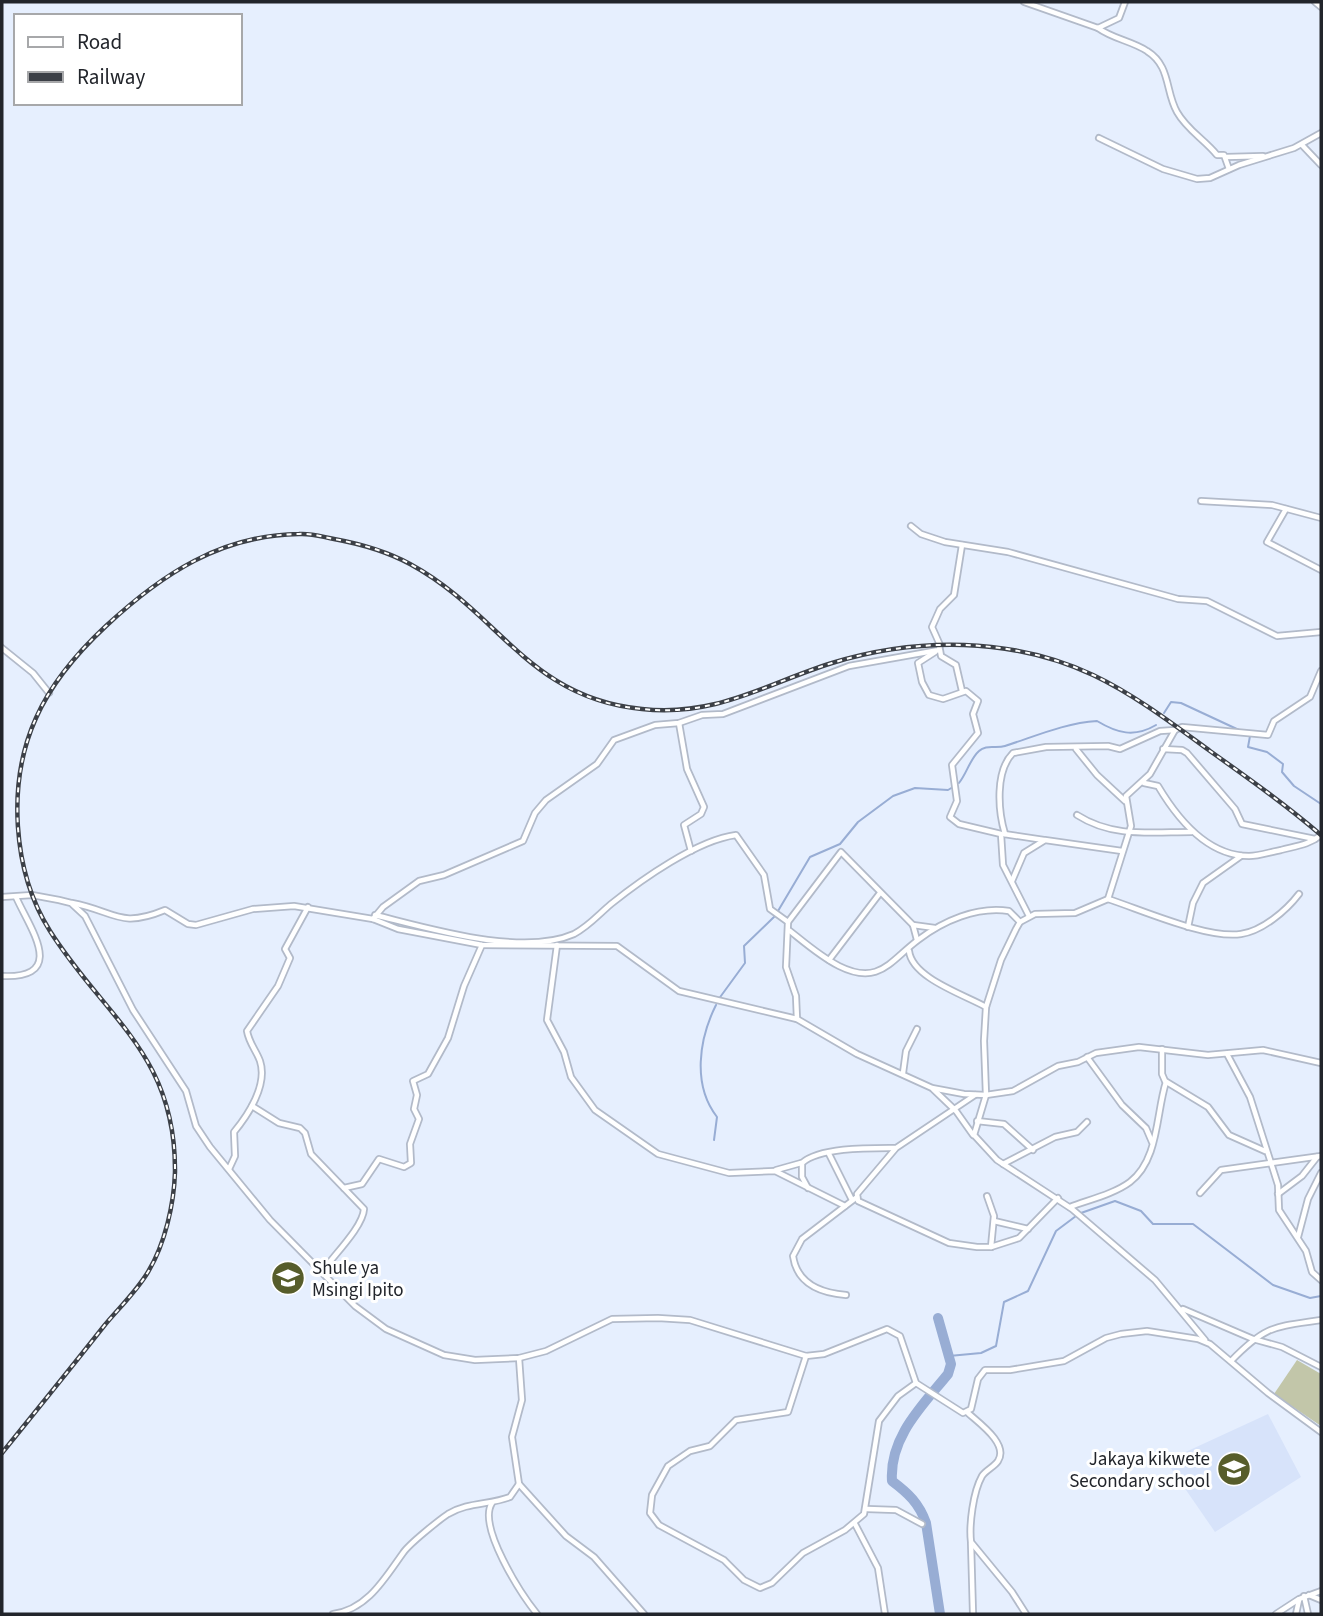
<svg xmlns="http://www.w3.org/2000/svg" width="1323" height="1616" font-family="'Source Sans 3',sans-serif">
<rect width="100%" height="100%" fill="#e6effe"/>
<!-- built -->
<path fill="#d7e3fa" d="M 1268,1414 L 1301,1477 L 1215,1532 L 1166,1461 Z"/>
<!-- green -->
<path fill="#c2c6a9" d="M 1297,1360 L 1321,1374 L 1321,1426 L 1274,1394 Z"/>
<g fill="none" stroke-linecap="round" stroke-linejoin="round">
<!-- stream -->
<g stroke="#98add4" stroke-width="2">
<path d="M 1164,713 L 1171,702 L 1181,703 L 1239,730"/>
<path d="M 1250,736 L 1248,747 L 1267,752 L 1283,764 L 1282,772 L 1294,786 L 1321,804"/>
<path d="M 959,783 C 967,773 970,759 979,751 C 986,744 996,749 1005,746 C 1036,736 1065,723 1097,721 C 1117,733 1134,738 1156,725"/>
<path d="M 778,911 L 810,857 L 840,844 L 858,822 L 893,796 L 915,788 L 948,790 L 953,787"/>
<path d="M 718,1000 L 745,963 L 744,946 L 775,916"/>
<path d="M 714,1140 L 717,1117 C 692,1085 699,1039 716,1005"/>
<path d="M 1081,1213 L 1115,1201 L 1141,1211 L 1153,1224 L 1193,1224 L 1273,1285 L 1310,1298 L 1321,1296"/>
<path d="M 949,1356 L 981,1353 L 996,1346 L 1004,1302 L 1028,1291 L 1056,1231 L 1076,1216"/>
</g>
<!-- river -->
<path stroke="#98add4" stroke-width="10" d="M 938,1318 L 951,1364 L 948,1374 C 923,1405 889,1437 892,1481 C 908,1493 919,1503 926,1523 L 940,1614"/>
<!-- street casing -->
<g stroke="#b2bac9" stroke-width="8">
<g id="street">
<path d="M 1024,2 L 1098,28 L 1119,18 L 1125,2"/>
<path d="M 1315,2 L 1321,7"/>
<path d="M 1098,28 C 1113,39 1132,41 1147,51 C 1171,66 1165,91 1177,112 C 1187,130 1204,139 1217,155 L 1224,155 L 1229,169"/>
<path d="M 1099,138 L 1163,169 L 1197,179 L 1210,178 L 1239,165 L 1294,148 L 1321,133"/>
<path d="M 1302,145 L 1321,165"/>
<path d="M 1226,157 L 1263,156"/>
<path d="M 1201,501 L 1272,505 L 1321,518"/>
<path d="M 1286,509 L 1267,542 L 1321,570"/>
<path d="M 911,526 L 921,534 L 945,542 L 1008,552 L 1178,599 L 1207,601 L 1277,636 L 1321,632"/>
<path d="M 2,648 L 33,673 L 49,693"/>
<path d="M 940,650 L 941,656 L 956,665 L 962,691"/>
<path d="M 935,652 L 918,663 L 922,682 L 929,695 L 943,699 L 966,691 L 978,701 L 973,714 L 978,733 L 952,765 L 957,801 L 950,817 L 959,824 L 1001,834 L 1003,865 L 1029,916"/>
<path d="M 679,723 L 687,769 L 704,807 L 701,814 L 684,825 L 691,851"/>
<path d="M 1076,749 L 1097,775 L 1125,801"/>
<path d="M 1163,749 L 1182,750 L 1187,753 L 1235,809 L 1242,824 L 1315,839"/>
<path d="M 1144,783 L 1158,786 C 1177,818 1207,856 1249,856 C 1259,856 1270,852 1281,850 C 1296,846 1309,845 1321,835"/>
<path d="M 1077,815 C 1113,838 1151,832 1192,832"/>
<path d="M 1004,834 L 1044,840"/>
<path d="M 1005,834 C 998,811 995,771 1013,753 L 1046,747 L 1108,746 L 1120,749 L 1160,731 L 1175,730"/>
<path d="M 1012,881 L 1024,853 L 1045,840 L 1122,851"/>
<path d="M 2,897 L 32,895 L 59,900 L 71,903 L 85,916 L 133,1010 L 186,1091 L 196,1126 L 210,1147 L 270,1220 L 355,1306 L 386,1329 L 444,1355 L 475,1360 L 519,1358 L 546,1351 L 612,1319 L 658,1318 L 690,1320 L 806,1356 L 824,1354 L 887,1329 L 900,1336 L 916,1383 L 963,1413 L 971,1409 L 978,1379 L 985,1370 L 1010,1370 L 1064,1361 L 1106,1338 L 1121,1334 L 1147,1331 L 1198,1339 L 1210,1344 L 1268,1393 L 1321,1432"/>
<path d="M 1108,899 C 1142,910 1207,939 1241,934 C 1262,931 1286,911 1299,894"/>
<path d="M 72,903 C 115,911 119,929 165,910 L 188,924 L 196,925 L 253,909 L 294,906 L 373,919 L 398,929 L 482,945 L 617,946 L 679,991 L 797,1019 L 857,1054 L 932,1088 L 964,1094 L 986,1095 L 1013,1091 L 1058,1066 L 1078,1062 L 1096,1053 L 1139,1047 L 1208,1055 L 1263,1050 L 1321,1063"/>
<path d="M 375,915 C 428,928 522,957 574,934 C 589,926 598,915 611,904 C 641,880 697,840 736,835 L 764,875 L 770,909 L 788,922 L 786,967 L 796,996 L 797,1019"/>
<path d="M 373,919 L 383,907 L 419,881 L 444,875 L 523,841 L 535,813 L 546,800 L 597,764 L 614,740 L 655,725 L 679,723 L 702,715 L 723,714 L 849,666 L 939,650 L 940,645 L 932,627 L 940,609 L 954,595 L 962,545"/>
<path d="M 788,922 L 841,852 L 913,925 L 917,940"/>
<path d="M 913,925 L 935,928"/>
<path d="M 1188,927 L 1193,903 L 1203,883 L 1241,856"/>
<path d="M 790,931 C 805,943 821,957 839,966 C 879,986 890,961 918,940 C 943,921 977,906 1009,911 L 1020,922"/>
<path d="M 557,945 L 547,1020 L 564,1052 L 571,1077 L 595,1110 L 658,1154 L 729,1173 L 775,1171 L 845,1206"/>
<path d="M 909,951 C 912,978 965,995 986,1007"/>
<path d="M 829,960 L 880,893"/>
<path d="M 2,976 C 69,979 29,927 16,897"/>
<path d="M 1162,1049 L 1162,1074 L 1165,1081 L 1208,1107 L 1229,1135 L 1265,1151"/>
<path d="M 1227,1054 L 1250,1097 L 1278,1185 L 1279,1210 L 1306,1251 L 1312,1272 L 1321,1280"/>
<path d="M 1087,1057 L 1122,1105 L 1146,1128 L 1152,1142"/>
<path d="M 903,1073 L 906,1051 L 917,1029"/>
<path d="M 933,1089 L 956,1111 L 973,1135"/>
<path d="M 975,1095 L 896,1148 L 857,1194 L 858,1201 L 949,1243 L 977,1247 L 991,1247 L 1019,1238 L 1058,1198"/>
<path d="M 252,1106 L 279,1123 L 300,1128 L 305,1133 L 311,1154 L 364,1209 C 363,1227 333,1256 322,1272"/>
<path d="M 977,1121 L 1004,1124 L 1033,1150"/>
<path d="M 829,1154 L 852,1200"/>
<path d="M 1003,1164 L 1055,1137 L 1077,1132 L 1087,1122"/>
<path d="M 229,1169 L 235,1156 L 234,1132 C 248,1115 268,1085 260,1061 C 256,1050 249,1043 247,1031 L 278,986 L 290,958 L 285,949 L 308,907"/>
<path d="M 776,1170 L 801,1163"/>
<path d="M 344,1188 L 362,1184 L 379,1159 L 404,1167 L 411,1163 L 410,1144 L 419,1119 L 414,1109 L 417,1095 L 413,1081 L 428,1074 L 448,1038 L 464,986 L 482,945"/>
<path d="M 808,1188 L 802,1177 L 802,1163 C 820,1147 871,1148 895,1148"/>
<path d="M 1200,1193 L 1221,1170 L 1321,1156"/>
<path d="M 1278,1194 L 1302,1176 L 1317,1157"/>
<path d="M 987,1196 L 994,1216 L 991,1247"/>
<path d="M 1070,1207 C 1088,1200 1114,1194 1130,1182 C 1159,1160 1156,1113 1166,1082"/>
<path d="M 994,1221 L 1028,1229"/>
<path d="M 1298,1237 L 1308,1199 L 1321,1173"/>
<path d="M 846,1295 C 821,1293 797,1284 793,1256 L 802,1239 L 857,1197"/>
<path d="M 1183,1309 L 1253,1339 L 1282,1347 L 1321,1367"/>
<path d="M 1205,1340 L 1155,1280 L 1072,1209 L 997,1160 L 974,1135 L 986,1095 L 984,1041 L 986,1007 L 1001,960 L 1016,929 L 1020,922 L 1035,914 L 1075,913 L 1108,899 L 1131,826 L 1126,796 L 1150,774 L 1175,730 L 1182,727 L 1268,735 L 1274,721 L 1310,697 L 1321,671"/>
<path d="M 806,1356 L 788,1412 L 736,1420 L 710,1446 L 690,1451 L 668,1466 L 652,1495 L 650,1513 L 659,1525 L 724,1560 L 744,1580 L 760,1588 L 772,1583 L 803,1553 L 845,1530 L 864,1514 L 879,1421 L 898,1396 L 916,1383"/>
<path d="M 519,1358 L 522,1400 L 512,1437 L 519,1484 L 566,1536 L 594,1557 L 644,1614"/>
<path d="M 1231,1361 C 1266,1325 1274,1327 1321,1320"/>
<path d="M 968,1413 C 979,1423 1009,1444 998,1461 C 994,1467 986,1470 982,1476 C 973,1492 969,1525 971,1542 L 1012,1592 L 1026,1614"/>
<path d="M 492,1503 C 477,1526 521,1594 537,1614"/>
<path d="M 867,1509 L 896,1510 L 922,1524"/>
<path d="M 855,1524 L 878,1568 L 885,1614"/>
<path d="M 971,1543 L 973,1614"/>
<path d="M 1309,1595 L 1321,1600"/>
<path d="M 1304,1596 L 1308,1614"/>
<path d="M 333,1614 C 367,1610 385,1578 403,1553 C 409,1544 439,1520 448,1514 C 468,1502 489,1505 510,1497 L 519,1484"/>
<path d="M 1276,1614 L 1299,1599 L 1321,1591"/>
<path d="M 1296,1614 L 1299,1600"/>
</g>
</g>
<!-- street -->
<use href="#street" stroke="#fff" stroke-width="4.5"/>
<!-- rail casing -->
<g stroke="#3c4047" stroke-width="4.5">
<path id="rail" d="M 2,1453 C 36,1411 70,1369 104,1326 C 118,1309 136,1292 148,1272 C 165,1244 174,1204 175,1172 C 176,1054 105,1018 50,931 C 12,871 7,782 36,718 C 52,682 77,653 106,626 C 162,574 221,535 299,534 C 311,533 323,537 334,539 C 361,544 386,551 410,564 C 499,612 528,698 642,709 C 717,717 765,684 832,663 C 917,637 1012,637 1093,675 C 1135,695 1173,724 1210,751 C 1248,778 1286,805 1321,835"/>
</g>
<!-- rail -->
<use href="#rail" stroke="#fff" stroke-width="2" stroke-dasharray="5" stroke-linecap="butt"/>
</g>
<!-- icons -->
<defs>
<g id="school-disc" transform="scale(1.75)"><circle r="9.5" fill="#575d2b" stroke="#fff"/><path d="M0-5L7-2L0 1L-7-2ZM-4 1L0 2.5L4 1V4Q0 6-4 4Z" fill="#fff"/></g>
</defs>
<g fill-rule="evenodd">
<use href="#school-disc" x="288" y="1278"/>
<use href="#school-disc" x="1234" y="1469"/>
</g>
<g text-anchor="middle" stroke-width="6" stroke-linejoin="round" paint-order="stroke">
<!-- poi labels -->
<g font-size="19" fill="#22252b" stroke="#fff" text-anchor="start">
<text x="312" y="1274">Shule ya<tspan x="312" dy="22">Msingi Ipito</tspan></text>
<text x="1210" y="1465" text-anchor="end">Jakaya kikwete<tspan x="1210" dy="22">Secondary school</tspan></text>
</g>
</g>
<!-- border -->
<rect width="1323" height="1616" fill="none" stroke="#22252b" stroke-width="7"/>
<!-- legend -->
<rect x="14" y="14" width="228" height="91" fill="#ffffff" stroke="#a7a8aa" stroke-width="2"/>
<rect x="28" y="37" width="35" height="10" fill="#ffffff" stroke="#a7a8aa" stroke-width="2"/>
<text x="77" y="49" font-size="21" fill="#22252b">Road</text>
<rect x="28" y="72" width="35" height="10" fill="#3c4047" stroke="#a7a8aa" stroke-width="2"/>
<text x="77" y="84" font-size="21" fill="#22252b">Railway</text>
</svg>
